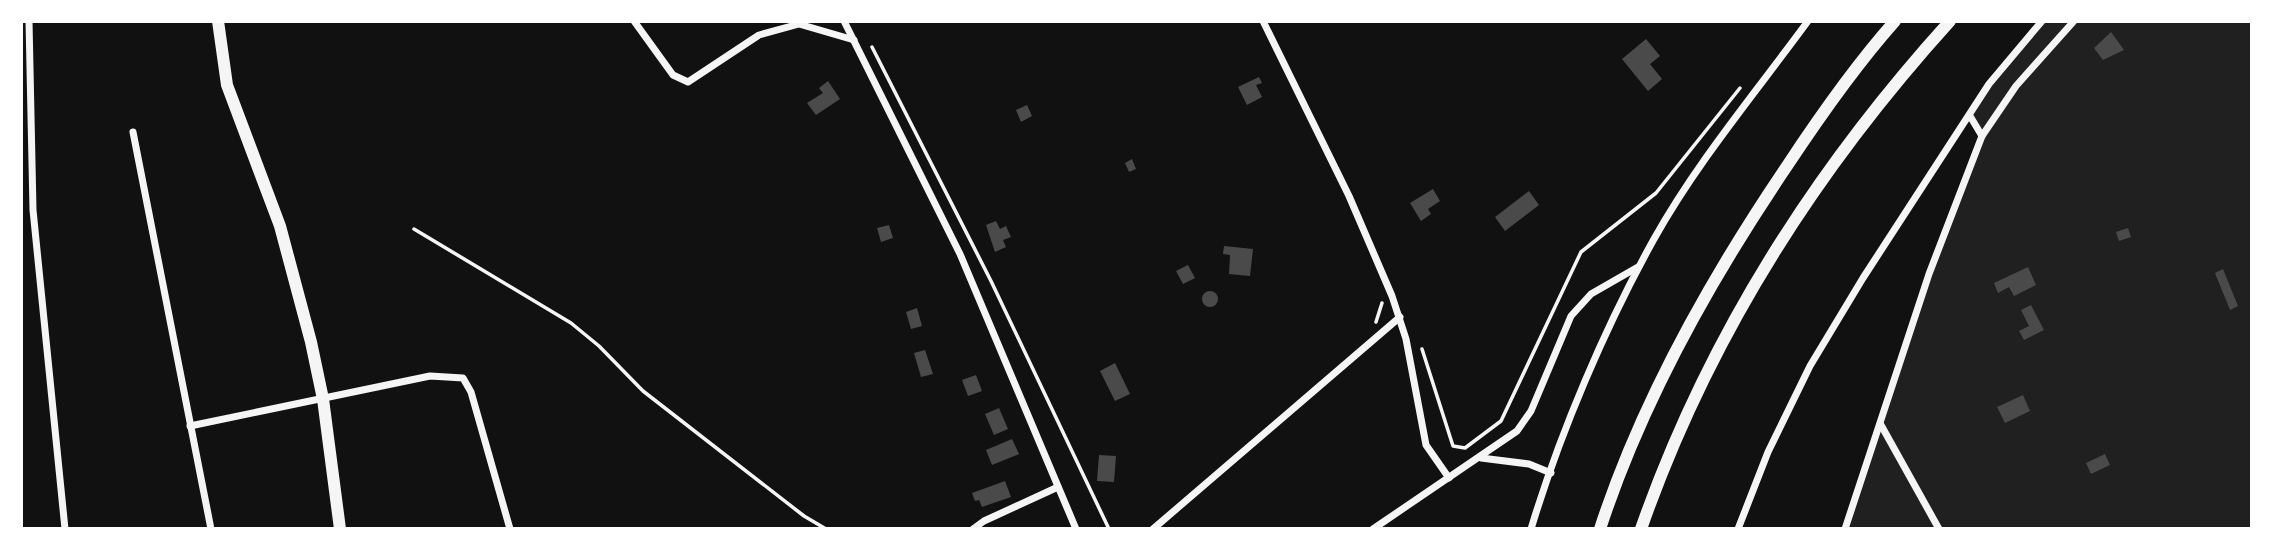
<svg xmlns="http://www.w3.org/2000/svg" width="2273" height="550" font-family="Lato,sans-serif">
<rect width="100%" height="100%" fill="#111"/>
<!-- green -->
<path fill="#202020" d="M 2042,21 L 2252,21 L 2252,529 L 1845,529 L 1929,274 L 1982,136 L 1970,116 L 1989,84 Z"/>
<!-- building -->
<g fill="#4a4a4a">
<path d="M 2111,32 L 2124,50 L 2103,60 L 2094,48 Z"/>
<path d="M 1646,39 L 1660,56 L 1650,64 L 1662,79 L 1648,91 L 1622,59 Z"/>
<path d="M 1259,77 L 1262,83 L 1256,85 L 1262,97 L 1247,105 L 1238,87 Z"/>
<path d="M 828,81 L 840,99 L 816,115 L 807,103 L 823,93 L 819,88 Z"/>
<path d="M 1027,105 L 1032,116 L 1021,122 L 1016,110 Z"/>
<path d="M 1132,159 L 1136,169 L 1129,172 L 1125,163 Z"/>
<path d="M 1433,189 L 1440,201 L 1428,209 L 1431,214 L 1421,221 L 1410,203 Z"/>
<path d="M 1529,191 L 1539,205 L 1505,231 L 1495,217 Z"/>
<path d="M 996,221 L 1000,229 L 1006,226 L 1011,237 L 1003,240 L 1006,247 L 995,252 L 986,225 Z"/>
<path d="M 889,225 L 893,238 L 881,242 L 877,228 Z"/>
<path d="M 2128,228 L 2131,237 L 2119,241 L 2116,232 Z"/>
<path d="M 1224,246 L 1253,249 L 1250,276 L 1229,274 L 1230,255 L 1223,254 Z"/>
<path d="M 1188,265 L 1195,278 L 1183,284 L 1176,271 Z"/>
<path d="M 2028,267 L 2036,285 L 2014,296 L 2009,287 L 1998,293 L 1994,283 Z"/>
<path d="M 2223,269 L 2238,306 L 2230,310 L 2215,273 Z"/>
<circle cx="1210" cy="299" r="8"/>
<path d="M 2031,305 L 2044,330 L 2024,340 L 2019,331 L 2029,326 L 2021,310 Z"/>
<path d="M 917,308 L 922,326 L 911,329 L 906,312 Z"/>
<path d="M 925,350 L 933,374 L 921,377 L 914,353 Z"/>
<path d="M 1115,363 L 1130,394 L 1115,401 L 1100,371 Z"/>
<path d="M 976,375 L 982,391 L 968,396 L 962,380 Z"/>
<path d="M 2023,395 L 2030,411 L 2005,423 L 1997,407 Z"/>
<path d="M 999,408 L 1008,429 L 994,435 L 985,414 Z"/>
<path d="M 1012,439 L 1019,454 L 992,465 L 986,450 Z"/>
<path d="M 2105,454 L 2110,465 L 2091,474 L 2086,463 Z"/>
<path d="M 1099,455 L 1116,456 L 1114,482 L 1097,481 Z"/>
<path d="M 1005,481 L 1011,497 L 982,507 L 979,500 L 975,501 L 972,493 Z"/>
</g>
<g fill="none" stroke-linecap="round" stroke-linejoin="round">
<!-- path -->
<g stroke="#f5f5f5" stroke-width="3.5">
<path d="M 872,47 L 991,281 L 1109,529"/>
<path d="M 414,229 L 571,323 L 599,346 L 643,391 L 804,516 L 826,529"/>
<path d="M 1376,322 L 1382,303"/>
<path d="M 1422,349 L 1453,446 L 1465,448 L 1501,421 L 1581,252 L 1656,193 L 1740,88"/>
</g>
<!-- minor -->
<g stroke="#f5f5f5" stroke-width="7">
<path d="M 29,21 L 33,210 L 65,529"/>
<path d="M 634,21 L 673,75 L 688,82 L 759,35 L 799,24 L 854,40"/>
<path d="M 844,21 L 960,254 L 1076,529"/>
<path d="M 1263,21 L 1349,196 L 1392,296 L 1406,339 L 1426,445 L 1449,478"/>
<path d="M 133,132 L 211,529"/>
<path d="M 1982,136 L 2016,86 L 2074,21"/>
<path d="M 1881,425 L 1939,529"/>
<path d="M 190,426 L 430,376 L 463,378 L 471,392 L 510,529"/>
<path d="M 1481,458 L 1529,464 L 1551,473"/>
<path d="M 973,529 L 984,521 L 1058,487"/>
<path d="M 1153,529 L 1400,317"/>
<path d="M 1373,529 L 1517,431 L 1531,411 L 1571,316 L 1591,294 L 1638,267"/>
<path d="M 1531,529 C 1560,433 1605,327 1654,239 C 1697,162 1756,92 1808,21"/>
<path d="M 1738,529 L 1768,452 L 1810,366 L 1863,278 L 1989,84 L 2042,21"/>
<path d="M 1845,529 L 1929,274 L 1982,136 L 1970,116"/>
</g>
<!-- tertiary -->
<g stroke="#f5f5f5" stroke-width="12">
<path d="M 218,21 L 227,85 L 280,226 L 311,342 L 323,399 L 340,529"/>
<path d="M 1600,529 C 1642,400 1711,278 1787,166 C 1820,116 1855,66 1895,21"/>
<path d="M 1641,529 C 1707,340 1816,169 1950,21"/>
</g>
</g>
<!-- border -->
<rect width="2273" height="550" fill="none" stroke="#ffffff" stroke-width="46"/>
</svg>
